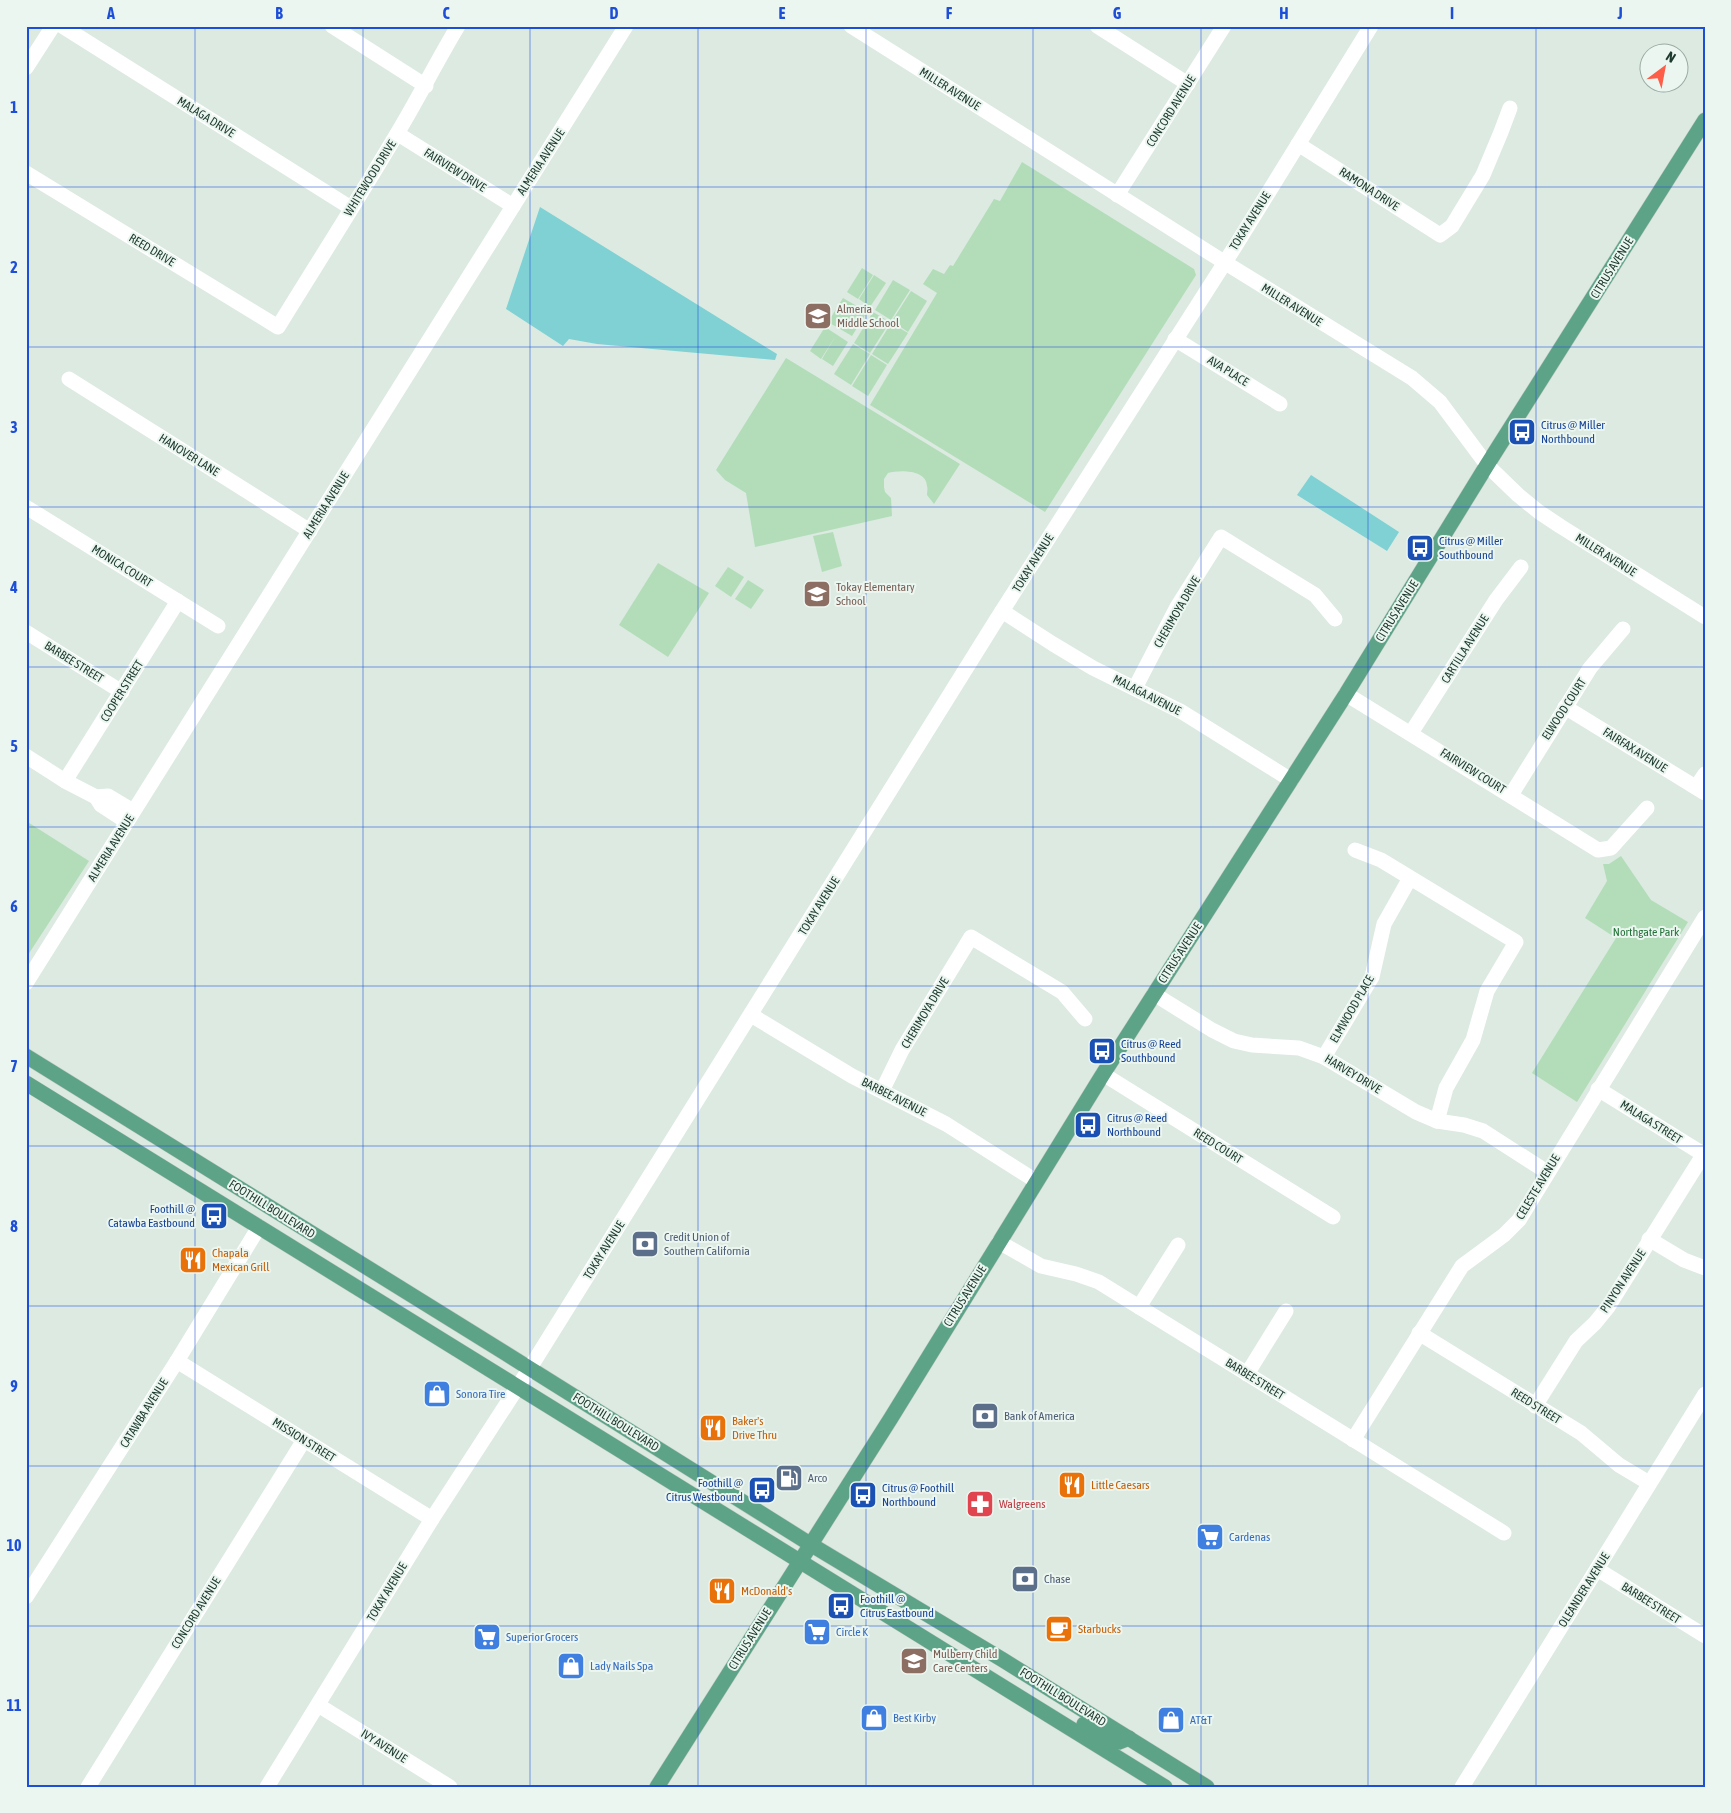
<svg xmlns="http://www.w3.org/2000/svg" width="1731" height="1813" font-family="'Asap Condensed',sans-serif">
<rect width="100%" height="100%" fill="#dceae2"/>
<!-- green -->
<g fill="#b3ddb9">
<path d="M 1022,162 L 1194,269 L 1196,275 L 1045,512 L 870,405 L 937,293 L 923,284 L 933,269 L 944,274 L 950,265 L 953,266 L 994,199 L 1000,201 Z"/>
<path d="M 862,268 L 873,275 L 858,299 L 847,292 Z"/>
<path d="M 874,275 L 886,283 L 870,307 L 859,299 Z"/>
<path d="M 893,280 L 910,290 L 891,320 L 875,310 Z"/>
<path d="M 911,291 L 927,301 L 908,332 L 892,321 Z"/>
<path d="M 843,298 L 855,305 L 840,329 L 828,322 Z"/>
<path d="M 855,305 L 867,312 L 852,336 L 840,329 Z"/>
<path d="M 873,312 L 890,322 L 870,353 L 854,343 Z"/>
<path d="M 891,323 L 908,333 L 888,364 L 872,354 Z"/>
<path d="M 825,327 L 848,342 L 833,366 L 822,359 L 835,337 L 821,359 L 810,351 Z"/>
<path d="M 853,344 L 870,354 L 851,385 L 834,374 Z"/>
<path d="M 871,355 L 887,365 L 868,396 L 852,386 Z"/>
<path d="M 786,358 L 960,464 L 934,504 L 927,495 C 927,492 928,489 927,486 C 926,469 899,470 888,473 L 884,479 L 884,487 L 885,492 L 891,498 L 892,516 L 755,547 L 746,493 L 725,480 L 716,470 Z"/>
<path d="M 833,532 L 842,566 L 822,572 L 813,536 Z"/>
<path d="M 658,563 L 709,593 L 668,657 L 619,625 Z"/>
<path d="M 728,567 L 744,577 L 731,597 L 715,586 Z"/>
<path d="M 748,580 L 764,590 L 751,609 L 735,599 Z"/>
<path d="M 26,821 L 89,861 L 26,958 Z"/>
<path d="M 1621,856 L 1651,900 L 1688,922 L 1577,1102 L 1532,1073 L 1616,938 L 1585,918 L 1607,881 L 1603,864 L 1609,864 Z"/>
</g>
<!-- water -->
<g fill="#7fd1d4">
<path d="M 540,207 L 777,354 L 775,360 L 597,344 L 569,339 L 563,346 L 506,309 Z"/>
<path d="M 1311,475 L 1399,532 L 1387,551 L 1297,495 Z"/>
</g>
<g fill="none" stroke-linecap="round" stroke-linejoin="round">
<!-- major casing -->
<g stroke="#c0c8c5" stroke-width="16">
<g id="major">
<path d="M 26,1056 L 505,1353 L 810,1544 L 1003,1660 L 1207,1787"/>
<path d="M 26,1083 L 1165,1787"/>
<path d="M 1084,1724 L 1111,1740 L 1119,1742 L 1129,1738"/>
<path d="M 657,1787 L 891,1418 L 1103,1074 L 1346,694 L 1487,465 L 1705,120"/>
</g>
</g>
<!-- minor -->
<g stroke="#fff" stroke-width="15">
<path d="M 62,26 L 351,208"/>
<path d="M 332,26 L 426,86"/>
<path d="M 851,26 L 1224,262 L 1412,378 L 1440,402 L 1487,465 L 1518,495 L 1539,512 L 1560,526 L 1705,617"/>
<path d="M 1097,26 L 1188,84"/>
<path d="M 26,68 L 53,26"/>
<path d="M 398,134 L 513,206"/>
<path d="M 1298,144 L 1440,235 L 1452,226 L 1483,175 L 1501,132 L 1510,108"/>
<path d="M 26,173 L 278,327 C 318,262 359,198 398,132 C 419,97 437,61 458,26"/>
<path d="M 1117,195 L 1224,26"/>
<path d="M 1175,339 L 1280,404"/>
<path d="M 69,379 L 310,531"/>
<path d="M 26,507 L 218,626"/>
<path d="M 1002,611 L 1053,644 L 1093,668 L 1182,712 L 1291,780"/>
<path d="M 26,632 L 122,692"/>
<path d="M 1135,688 L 1177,607 L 1221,537 L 1315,595 L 1335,619"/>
<path d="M 1346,694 L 1598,850 L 1611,848 L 1647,808"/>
<path d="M 1565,707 L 1705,793"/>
<path d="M 1411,733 L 1496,600 L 1521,567"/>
<path d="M 26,756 L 65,781 L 96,797 L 101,805 L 127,822"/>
<path d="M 65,781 L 178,601"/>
<path d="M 1696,787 L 1705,774"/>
<path d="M 1511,795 L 1590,668 L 1623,629"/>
<path d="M 96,797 L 108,796 L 133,811"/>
<path d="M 1355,850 L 1381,860 L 1516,942 L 1487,991 L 1473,1040 L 1446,1088 L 1437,1121"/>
<path d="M 26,983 L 626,26"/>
<path d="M 1154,994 L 1212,1030 L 1234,1041 L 1252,1045 L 1299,1048 L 1324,1057 L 1416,1112 L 1437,1121 L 1464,1125 L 1483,1131 L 1547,1172"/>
<path d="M 751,1015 L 852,1076 L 946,1124 L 1036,1181"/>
<path d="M 1324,1057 L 1372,977 L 1384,924 L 1410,878"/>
<path d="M 1103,1074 L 1333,1217"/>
<path d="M 1598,1089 L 1703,1154"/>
<path d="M 882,1091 L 902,1050 L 971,937 L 1062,992 L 1085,1019"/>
<path d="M 1649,1239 L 1684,1260 L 1705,1268"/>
<path d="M 999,1242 L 1041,1266 L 1076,1274 L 1099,1282 L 1504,1533"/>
<path d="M 1139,1307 L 1178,1245"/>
<path d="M 1419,1333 L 1581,1433 L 1619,1465 L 1649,1483"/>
<path d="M 177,1361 L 432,1519"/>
<path d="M 1247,1374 L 1286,1311"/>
<path d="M 1535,1406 L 1576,1341 L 1595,1323 L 1608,1307 L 1705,1152"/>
<path d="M 1353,1440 L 1462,1266 L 1504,1235 L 1519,1220 L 1705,917"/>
<path d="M 1597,1569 L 1705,1636"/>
<path d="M 26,1597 L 177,1361 L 259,1227"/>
<path d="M 318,1705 L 450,1787"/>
<path d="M 88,1787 L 304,1440"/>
<path d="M 267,1787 L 432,1519 L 530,1368 L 995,622 L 1236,245 L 1371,26"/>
<path d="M 1462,1787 L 1705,1394"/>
</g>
<!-- major -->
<use href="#major" stroke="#5da388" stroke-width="15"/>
</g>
<!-- grid -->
<path fill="none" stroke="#1d4ed8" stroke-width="1" stroke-opacity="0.55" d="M 195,26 L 195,1787M 363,26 L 363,1787M 530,26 L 530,1787M 698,26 L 698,1787M 866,26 L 866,1787M 1033,26 L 1033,1787M 1201,26 L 1201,1787M 1368,26 L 1368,1787M 1536,26 L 1536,1787M 26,187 L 1705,187M 26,347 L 1705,347M 26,507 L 1705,507M 26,667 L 1705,667M 26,827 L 1705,827M 26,986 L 1705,986M 26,1146 L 1705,1146M 26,1306 L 1705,1306M 26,1466 L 1705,1466M 26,1626 L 1705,1626"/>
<!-- icons -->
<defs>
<g id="school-square" transform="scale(1.4375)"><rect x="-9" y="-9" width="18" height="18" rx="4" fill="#8d6e63" stroke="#ecf6f0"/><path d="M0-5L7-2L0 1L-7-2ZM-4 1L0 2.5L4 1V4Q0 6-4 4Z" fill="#fff"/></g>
<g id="bus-square" transform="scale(1.4375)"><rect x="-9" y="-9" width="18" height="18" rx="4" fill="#1a4fb4" stroke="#ecf6f0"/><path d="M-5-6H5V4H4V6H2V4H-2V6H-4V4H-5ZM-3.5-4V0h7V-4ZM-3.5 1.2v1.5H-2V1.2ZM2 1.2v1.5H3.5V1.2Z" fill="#fff"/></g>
<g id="bank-square" transform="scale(1.4375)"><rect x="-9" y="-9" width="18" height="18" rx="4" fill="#5c6f8a" stroke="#ecf6f0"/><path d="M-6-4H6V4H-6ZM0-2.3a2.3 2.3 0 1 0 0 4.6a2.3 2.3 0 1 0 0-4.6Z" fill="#fff"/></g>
<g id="restaurant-square" transform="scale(1.4375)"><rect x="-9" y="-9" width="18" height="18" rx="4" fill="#e8710a" stroke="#ecf6f0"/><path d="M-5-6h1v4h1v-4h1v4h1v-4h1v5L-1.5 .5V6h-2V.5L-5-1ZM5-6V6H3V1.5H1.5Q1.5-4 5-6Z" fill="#fff"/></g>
<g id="shop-square" transform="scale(1.4375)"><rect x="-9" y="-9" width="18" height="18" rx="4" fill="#3f7fe0" stroke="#ecf6f0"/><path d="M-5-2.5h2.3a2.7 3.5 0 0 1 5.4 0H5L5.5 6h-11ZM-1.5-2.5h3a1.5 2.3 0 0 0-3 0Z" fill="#fff"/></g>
<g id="fuel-square" transform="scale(1.4375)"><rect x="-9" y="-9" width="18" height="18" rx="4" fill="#5c6f8a" stroke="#ecf6f0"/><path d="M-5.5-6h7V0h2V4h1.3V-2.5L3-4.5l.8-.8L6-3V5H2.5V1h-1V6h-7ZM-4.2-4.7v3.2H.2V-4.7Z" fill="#fff"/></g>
<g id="pharmacy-square" transform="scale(1.4375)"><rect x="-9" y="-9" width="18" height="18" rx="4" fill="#e0444e" stroke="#ecf6f0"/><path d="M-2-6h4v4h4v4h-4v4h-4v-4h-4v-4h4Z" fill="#fff"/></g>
<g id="supermarket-square" transform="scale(1.4375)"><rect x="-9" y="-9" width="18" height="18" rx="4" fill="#3f7fe0" stroke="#ecf6f0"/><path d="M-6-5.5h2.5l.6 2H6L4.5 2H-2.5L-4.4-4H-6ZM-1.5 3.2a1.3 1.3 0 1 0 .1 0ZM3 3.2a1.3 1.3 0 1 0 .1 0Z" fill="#fff"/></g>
<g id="cafe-square" transform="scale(1.4375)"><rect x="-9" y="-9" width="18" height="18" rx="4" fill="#e8710a" stroke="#ecf6f0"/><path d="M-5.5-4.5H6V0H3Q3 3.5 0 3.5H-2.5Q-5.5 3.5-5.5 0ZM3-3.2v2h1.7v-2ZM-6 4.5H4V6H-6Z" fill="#fff"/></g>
</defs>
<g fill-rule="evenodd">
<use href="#school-square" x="818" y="316"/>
<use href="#bus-square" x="1522" y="432"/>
<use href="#bus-square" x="1420" y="548"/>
<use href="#school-square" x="817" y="594"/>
<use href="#bus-square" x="1102" y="1051"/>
<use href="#bus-square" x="1088" y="1125"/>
<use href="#bus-square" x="214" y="1216"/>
<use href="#bank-square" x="645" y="1244"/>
<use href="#restaurant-square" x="193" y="1260"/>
<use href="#shop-square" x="437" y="1394"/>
<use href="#bank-square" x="985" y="1416"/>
<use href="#restaurant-square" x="713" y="1428"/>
<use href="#fuel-square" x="789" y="1478"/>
<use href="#restaurant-square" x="1072" y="1485"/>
<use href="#bus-square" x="762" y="1490"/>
<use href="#bus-square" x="863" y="1495"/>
<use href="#pharmacy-square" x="980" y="1504"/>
<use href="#supermarket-square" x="1210" y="1537"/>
<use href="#bank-square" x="1025" y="1579"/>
<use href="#restaurant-square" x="722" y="1591"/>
<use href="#bus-square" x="841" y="1606"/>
<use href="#cafe-square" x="1059" y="1629"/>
<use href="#supermarket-square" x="817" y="1632"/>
<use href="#supermarket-square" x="487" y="1637"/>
<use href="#school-square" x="914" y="1661"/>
<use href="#shop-square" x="571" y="1666"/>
<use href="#shop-square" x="874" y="1718"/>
<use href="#shop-square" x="1171" y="1720"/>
</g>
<g text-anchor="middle" stroke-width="4" stroke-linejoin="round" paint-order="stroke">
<!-- street labels -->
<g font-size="12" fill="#1d3a2f" stroke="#ecf6f0">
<text transform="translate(950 89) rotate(32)" y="4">MILLER AVENUE</text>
<text transform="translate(1171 111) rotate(-58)" y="4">CONCORD AVENUE</text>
<text transform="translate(206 117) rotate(32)" y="4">MALAGA DRIVE</text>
<text transform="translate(541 162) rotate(-57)" y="4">ALMERIA AVENUE</text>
<text transform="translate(455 170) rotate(32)" y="4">FAIRVIEW DRIVE</text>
<text transform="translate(370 178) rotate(-58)" y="4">WHITEWOOD DRIVE</text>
<text transform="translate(1369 189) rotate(33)" y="4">RAMONA DRIVE</text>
<text transform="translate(1250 221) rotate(-58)" y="4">TOKAY AVENUE</text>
<text transform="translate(152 250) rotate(31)" y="4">REED DRIVE</text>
<text transform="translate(1612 268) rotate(-58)" y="4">CITRUS AVENUE</text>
<text transform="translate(1292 305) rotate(32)" y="4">MILLER AVENUE</text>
<text transform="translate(1228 371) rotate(32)" y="4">AVA PLACE</text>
<text transform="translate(189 455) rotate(32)" y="4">HANOVER LANE</text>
<text transform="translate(326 505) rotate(-58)" y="4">ALMERIA AVENUE</text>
<text transform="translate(1606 555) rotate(32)" y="4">MILLER AVENUE</text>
<text transform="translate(1033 563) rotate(-58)" y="4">TOKAY AVENUE</text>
<text transform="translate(122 566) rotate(32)" y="4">MONICA COURT</text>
<text transform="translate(1397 611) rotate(-58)" y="4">CITRUS AVENUE</text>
<text transform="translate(1177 612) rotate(-60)" y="4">CHERIMOYA DRIVE</text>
<text transform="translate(1465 649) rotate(-58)" y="4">CARTILLA AVENUE</text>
<text transform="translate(74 662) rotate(32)" y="4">BARBEE STREET</text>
<text transform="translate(122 691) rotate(-58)" y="4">COOPER STREET</text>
<text transform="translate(1147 695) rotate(27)" y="4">MALAGA AVENUE</text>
<text transform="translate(1564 709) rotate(-57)" y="4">ELWOOD COURT</text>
<text transform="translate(1635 750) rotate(32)" y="4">FAIRFAX AVENUE</text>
<text transform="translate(1473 771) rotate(32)" y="4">FAIRVIEW COURT</text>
<text transform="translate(111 848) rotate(-58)" y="4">ALMERIA AVENUE</text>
<text transform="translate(819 906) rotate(-58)" y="4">TOKAY AVENUE</text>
<text transform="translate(1180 953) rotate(-57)" y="4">CITRUS AVENUE</text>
<text transform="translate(1352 1009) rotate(-60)" y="4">ELMWOOD PLACE</text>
<text transform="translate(925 1013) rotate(-59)" y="4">CHERIMOYA DRIVE</text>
<text transform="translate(1353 1074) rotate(31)" y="4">HARVEY DRIVE</text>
<text transform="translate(894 1097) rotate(27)" y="4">BARBEE AVENUE</text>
<text transform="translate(1651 1122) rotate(32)" y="4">MALAGA STREET</text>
<text transform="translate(1218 1146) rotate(32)" y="4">REED COURT</text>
<text transform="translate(1538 1187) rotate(-59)" y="4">CELESTE AVENUE</text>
<text transform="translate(272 1209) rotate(32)" y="4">FOOTHILL BOULEVARD</text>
<text transform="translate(604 1250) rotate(-58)" y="4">TOKAY AVENUE</text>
<text transform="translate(1623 1281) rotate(-57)" y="4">PINYON AVENUE</text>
<text transform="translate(965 1296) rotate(-58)" y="4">CITRUS AVENUE</text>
<text transform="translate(1255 1379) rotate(32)" y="4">BARBEE STREET</text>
<text transform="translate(1536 1406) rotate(32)" y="4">REED STREET</text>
<text transform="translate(144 1413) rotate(-58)" y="4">CATAWBA AVENUE</text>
<text transform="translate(616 1422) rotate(32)" y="4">FOOTHILL BOULEVARD</text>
<text transform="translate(304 1440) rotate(32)" y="4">MISSION STREET</text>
<text transform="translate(1584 1590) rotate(-58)" y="4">OLEANDER AVENUE</text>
<text transform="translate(387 1592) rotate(-59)" y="4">TOKAY AVENUE</text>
<text transform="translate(1651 1603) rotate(32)" y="4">BARBEE STREET</text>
<text transform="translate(196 1613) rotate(-58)" y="4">CONCORD AVENUE</text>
<text transform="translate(750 1639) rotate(-58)" y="4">CITRUS AVENUE</text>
<text transform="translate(1063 1697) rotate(32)" y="4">FOOTHILL BOULEVARD</text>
<text transform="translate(384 1746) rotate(32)" y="4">IVY AVENUE</text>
</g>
<!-- education labels -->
<g font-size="12" fill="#785e54" stroke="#ecf6f0" text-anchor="start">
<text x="837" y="313">Almeria<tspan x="837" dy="14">Middle School</tspan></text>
<text x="836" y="591">Tokay Elementary<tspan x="836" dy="14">School</tspan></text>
<text x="933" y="1658">Mulberry Child<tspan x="933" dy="14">Care Centers</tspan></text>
</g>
<!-- transit labels -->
<g font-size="12" fill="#164399" stroke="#ecf6f0" text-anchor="start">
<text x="1541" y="429">Citrus @ Miller<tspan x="1541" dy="14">Northbound</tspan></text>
<text x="1439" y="545">Citrus @ Miller<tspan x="1439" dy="14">Southbound</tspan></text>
<text x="1121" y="1048">Citrus @ Reed<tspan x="1121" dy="14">Southbound</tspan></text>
<text x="1107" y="1122">Citrus @ Reed<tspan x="1107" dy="14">Northbound</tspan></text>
<text x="195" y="1213" text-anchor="end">Foothill @<tspan x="195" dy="14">Catawba Eastbound</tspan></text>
<text x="743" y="1487" text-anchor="end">Foothill @<tspan x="743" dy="14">Citrus Westbound</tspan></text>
<text x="882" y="1492">Citrus @ Foothill<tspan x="882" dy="14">Northbound</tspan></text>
<text x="860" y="1603">Foothill @<tspan x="860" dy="14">Citrus Eastbound</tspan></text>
</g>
<!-- park labels -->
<g font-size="12" fill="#25733a" stroke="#ecf6f0">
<text x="1646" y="936">Northgate Park</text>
</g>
<!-- service labels -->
<g font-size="12" fill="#4e5e75" stroke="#ecf6f0" text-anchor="start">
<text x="664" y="1241">Credit Union of<tspan x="664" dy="14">Southern California</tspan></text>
<text x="1004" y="1420">Bank of America</text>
<text x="808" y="1482">Arco</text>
<text x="1044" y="1583">Chase</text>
</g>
<!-- food labels -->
<g font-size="12" fill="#c56008" stroke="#ecf6f0" text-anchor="start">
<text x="212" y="1257">Chapala<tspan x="212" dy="14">Mexican Grill</tspan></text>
<text x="732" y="1425">Baker's<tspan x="732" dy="14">Drive Thru</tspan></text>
<text x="1091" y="1489">Little Caesars</text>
<text x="741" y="1595">McDonald's</text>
<text x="1078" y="1633">Starbucks</text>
</g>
<!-- shop labels -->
<g font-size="12" fill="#366cbe" stroke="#ecf6f0" text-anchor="start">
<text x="456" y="1398">Sonora Tire</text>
<text x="1229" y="1541">Cardenas</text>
<text x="836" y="1636">Circle K</text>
<text x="506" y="1641">Superior Grocers</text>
<text x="590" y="1670">Lady Nails Spa</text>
<text x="893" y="1722">Best Kirby</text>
<text x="1190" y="1724">AT&amp;T</text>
</g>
<!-- health labels -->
<g font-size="12" fill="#be3a42" stroke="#ecf6f0" text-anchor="start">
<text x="999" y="1508">Walgreens</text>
</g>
</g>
<!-- border -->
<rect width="1731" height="1813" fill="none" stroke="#ecf6f0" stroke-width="55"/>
<!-- north arrow -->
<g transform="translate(1664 68) rotate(32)"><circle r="24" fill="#ecf6f0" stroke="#99aba3"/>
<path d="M0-4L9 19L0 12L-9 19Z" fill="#fc5e48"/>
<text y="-8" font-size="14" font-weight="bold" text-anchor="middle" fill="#1d3a2f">N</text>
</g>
<rect x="28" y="28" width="1676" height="1758" fill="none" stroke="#1d4ed8" stroke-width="2"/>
<g font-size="16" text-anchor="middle" font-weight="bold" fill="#1d4ed8">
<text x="111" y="19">A</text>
<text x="279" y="19">B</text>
<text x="446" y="19">C</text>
<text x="614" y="19">D</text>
<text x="782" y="19">E</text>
<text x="949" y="19">F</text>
<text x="1117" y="19">G</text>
<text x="1284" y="19">H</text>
<text x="1452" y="19">I</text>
<text x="1620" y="19">J</text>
<text x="14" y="113">1</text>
<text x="14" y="273">2</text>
<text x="14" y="433">3</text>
<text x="14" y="593">4</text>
<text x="14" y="752">5</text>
<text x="14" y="912">6</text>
<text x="14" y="1072">7</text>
<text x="14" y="1232">8</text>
<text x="14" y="1392">9</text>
<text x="14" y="1551">10</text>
<text x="14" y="1711">11</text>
</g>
</svg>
